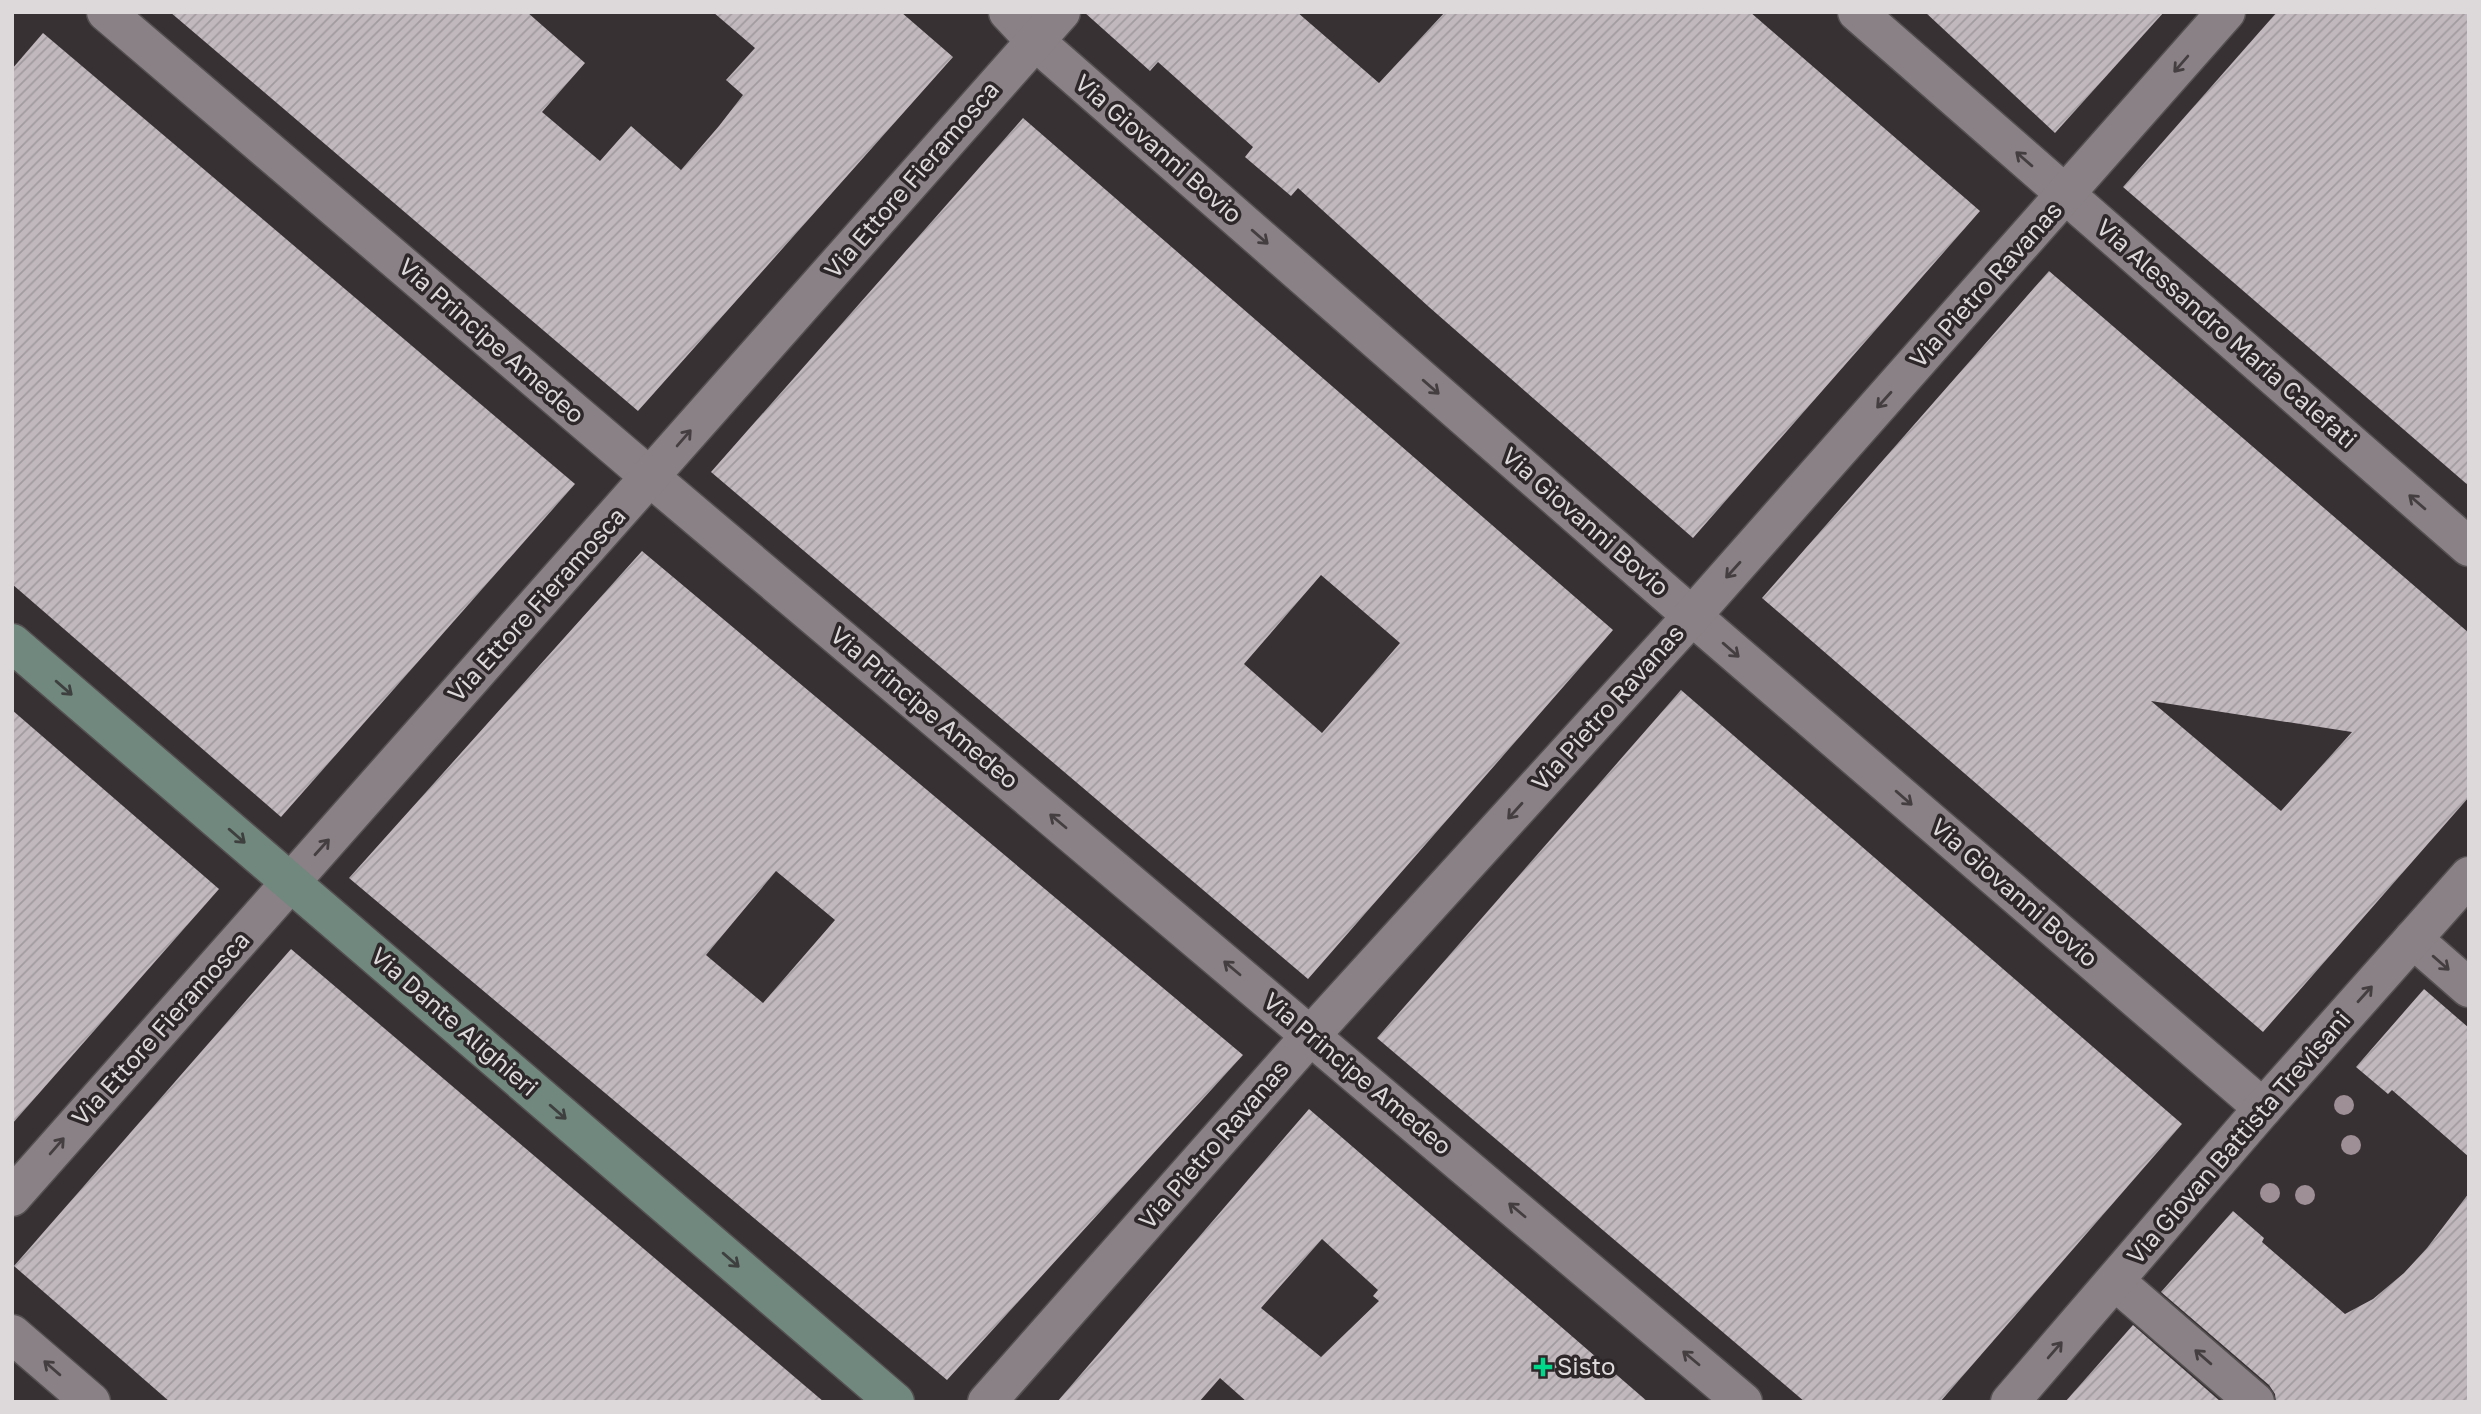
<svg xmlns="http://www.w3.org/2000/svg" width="2481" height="1414" font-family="'Golos Text',sans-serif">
<defs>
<pattern id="building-hatch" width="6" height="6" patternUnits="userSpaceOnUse" patternTransform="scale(1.75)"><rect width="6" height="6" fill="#c1b8bd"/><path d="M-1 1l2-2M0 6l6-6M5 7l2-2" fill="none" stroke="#a19a9e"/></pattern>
</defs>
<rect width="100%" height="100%" fill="#383134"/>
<!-- building -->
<g fill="url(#building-hatch)" fill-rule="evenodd">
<path d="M 170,12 L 527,12 L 585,63 L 542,112 L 600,161 L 631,126 L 681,170 L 719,126 L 743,95 L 726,80 L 755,48 L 713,12 L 901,12 L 953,57 L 638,411 Z"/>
<path d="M 1084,12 L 1297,12 L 1379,83 L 1445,12 L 1750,12 L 1980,211 L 1693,538 L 1429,307 L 1298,188 L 1291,196 L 1245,157 L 1253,147 L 1158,62 L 1150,71 Z"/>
<path d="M 1925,12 L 2164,12 L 2055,133 Z"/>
<path d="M 2277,12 L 2469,12 L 2469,486 L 2123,187 Z"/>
<path d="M 43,33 L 575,484 L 281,817 L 12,584 L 12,69 Z"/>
<path d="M 1023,118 L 1613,630 L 1308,979 L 711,472 ZM 1321,575 L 1400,643 L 1322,733 L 1244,664 Z"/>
<path d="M 2049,271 L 2469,633 L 2469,797 L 2263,1032 L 1762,598 ZM 2151,701 L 2352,732 L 2281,811 Z"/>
<path d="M 642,551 L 1243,1055 L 947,1380 L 349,878 ZM 776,871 L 835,920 L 763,1003 L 706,955 Z"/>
<path d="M 1681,690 L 2182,1124 L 1940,1402 L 1805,1402 L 1377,1038 Z"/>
<path d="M 12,710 L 219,889 L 12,1124 Z"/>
<path d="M 291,949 L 824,1402 L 170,1402 L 14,1266 Z"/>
<path d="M 2424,989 L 2469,1028 L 2469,1157 L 2392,1090 L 2388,1094 L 2356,1067 Z"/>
<path d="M 1309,1109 L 1648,1402 L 1247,1402 L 1220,1378 L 1199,1402 L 1057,1402 ZM 1322,1239 L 1378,1290 L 1373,1296 L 1379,1301 L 1321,1357 L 1261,1308 Z"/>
<path d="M 2469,1193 L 2469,1402 L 2276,1402 L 2275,1394 L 2269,1385 L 2161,1292 L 2233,1211 L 2264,1238 L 2262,1242 L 2345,1314 L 2373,1299 L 2404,1273 L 2427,1248 Z"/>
<path d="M 2133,1325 L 2221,1402 L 2065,1402 Z"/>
</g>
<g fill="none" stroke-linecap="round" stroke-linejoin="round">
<!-- street casing -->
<g stroke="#544f51" stroke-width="41">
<g id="street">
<path d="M 106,12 L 650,477 L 1743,1402"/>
<path d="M 1008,12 L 1035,41 L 1692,616 L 2263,1108"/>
<path d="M 1857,12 L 2469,547"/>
<path d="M 2413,939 L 2469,988"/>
<path d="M 12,1197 L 1061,12"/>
<path d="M 2115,1281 L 2255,1402"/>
<path d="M 12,1334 L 91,1402"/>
<path d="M 987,1402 L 1311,1035 L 1692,616 L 2226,12"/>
<path d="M 2010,1402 L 2263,1108 L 2469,876"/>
</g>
</g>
<!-- secondary casing -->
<g stroke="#544f51" stroke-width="41">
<path id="secondary" d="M 12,643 L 895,1402"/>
</g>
<!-- street -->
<use href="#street" stroke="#898185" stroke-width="38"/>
<!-- secondary -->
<use href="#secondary" stroke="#70887d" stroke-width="38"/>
</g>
<!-- trees -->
<g fill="#9e8f96">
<circle cx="2344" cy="1105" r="10"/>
<circle cx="2351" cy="1145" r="10"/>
<circle cx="2270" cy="1193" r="10"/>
<circle cx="2305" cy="1195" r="10"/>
</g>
<!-- one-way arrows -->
<defs><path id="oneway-shaft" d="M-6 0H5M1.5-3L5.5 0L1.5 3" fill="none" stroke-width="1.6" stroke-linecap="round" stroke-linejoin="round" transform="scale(1.75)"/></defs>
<g stroke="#453e41">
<use href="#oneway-shaft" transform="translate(2181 64) rotate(131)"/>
<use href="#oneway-shaft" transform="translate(2024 159) rotate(-139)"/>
<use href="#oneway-shaft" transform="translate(1260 237) rotate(41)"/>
<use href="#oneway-shaft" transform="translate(1431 387) rotate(41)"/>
<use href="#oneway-shaft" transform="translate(1884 400) rotate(132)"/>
<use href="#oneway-shaft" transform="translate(684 438) rotate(-49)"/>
<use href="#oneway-shaft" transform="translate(2417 502) rotate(-139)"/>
<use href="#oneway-shaft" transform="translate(1733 570) rotate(132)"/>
<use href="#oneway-shaft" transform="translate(1731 650) rotate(41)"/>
<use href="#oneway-shaft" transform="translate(1904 798) rotate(41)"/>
<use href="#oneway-shaft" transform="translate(1515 811) rotate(132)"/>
<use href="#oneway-shaft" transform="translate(1058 821) rotate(-140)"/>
<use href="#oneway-shaft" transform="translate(322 847) rotate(-48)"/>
<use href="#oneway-shaft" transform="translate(2441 963) rotate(41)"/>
<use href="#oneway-shaft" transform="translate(1232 968) rotate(-140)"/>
<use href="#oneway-shaft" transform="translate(2365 994) rotate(-48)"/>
<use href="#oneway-shaft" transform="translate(57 1146) rotate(-49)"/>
<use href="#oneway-shaft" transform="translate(1517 1210) rotate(-140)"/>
<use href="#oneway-shaft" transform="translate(2055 1350) rotate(-49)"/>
<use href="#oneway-shaft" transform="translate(2203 1357) rotate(-139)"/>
<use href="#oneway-shaft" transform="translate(1691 1358) rotate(-140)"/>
<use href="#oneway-shaft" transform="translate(52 1368) rotate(-139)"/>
</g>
<g stroke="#3e3f3f">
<use href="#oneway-shaft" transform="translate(64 688) rotate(41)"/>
<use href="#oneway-shaft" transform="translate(237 836) rotate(41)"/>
<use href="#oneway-shaft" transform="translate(558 1112) rotate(41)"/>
<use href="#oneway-shaft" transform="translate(731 1260) rotate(41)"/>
</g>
<!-- markers -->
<path fill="#00d98c" stroke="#2e272a" stroke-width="2.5" d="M1539.5 1356.5h7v7h7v7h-7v7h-7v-7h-7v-7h7z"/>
<g text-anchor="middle" stroke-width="7" stroke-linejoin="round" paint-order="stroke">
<!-- street labels -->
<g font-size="24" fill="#ddd9db" stroke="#2e272a">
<text transform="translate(1158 149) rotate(41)" y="8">Via Giovanni Bovio</text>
<text transform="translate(912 180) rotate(-49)" y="8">Via Ettore Fieramosca</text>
<text transform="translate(1986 285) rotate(-48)" y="8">Via Pietro Ravanas</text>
<text transform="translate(2226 334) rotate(41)" y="8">Via Alessandro Maria Calefati</text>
<text transform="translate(491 341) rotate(41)" y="8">Via Principe Amedeo</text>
<text transform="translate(1585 522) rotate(41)" y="8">Via Giovanni Bovio</text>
<text transform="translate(537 605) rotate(-48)" y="8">Via Ettore Fieramosca</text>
<text transform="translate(924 708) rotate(40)" y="8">Via Principe Amedeo</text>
<text transform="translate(1608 708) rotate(-48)" y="8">Via Pietro Ravanas</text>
<text transform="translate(2014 893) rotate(41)" y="8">Via Giovanni Bovio</text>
<text transform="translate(454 1022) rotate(41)" y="8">Via Dante Alighieri</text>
<text transform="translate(161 1029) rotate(-48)" y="8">Via Ettore Fieramosca</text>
<text transform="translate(1357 1074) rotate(40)" y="8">Via Principe Amedeo</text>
<text transform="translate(2239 1138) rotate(-49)" y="8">Via Giovan Battista Trevisani</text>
<text transform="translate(1214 1145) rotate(-49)" y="8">Via Pietro Ravanas</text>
</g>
<!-- poi labels -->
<g font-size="24" fill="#ddd9db" stroke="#2e272a" text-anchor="start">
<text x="1557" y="1375">Sisto</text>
</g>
</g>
<!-- border -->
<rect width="2481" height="1414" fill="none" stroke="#ddd9db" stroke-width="28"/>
</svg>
